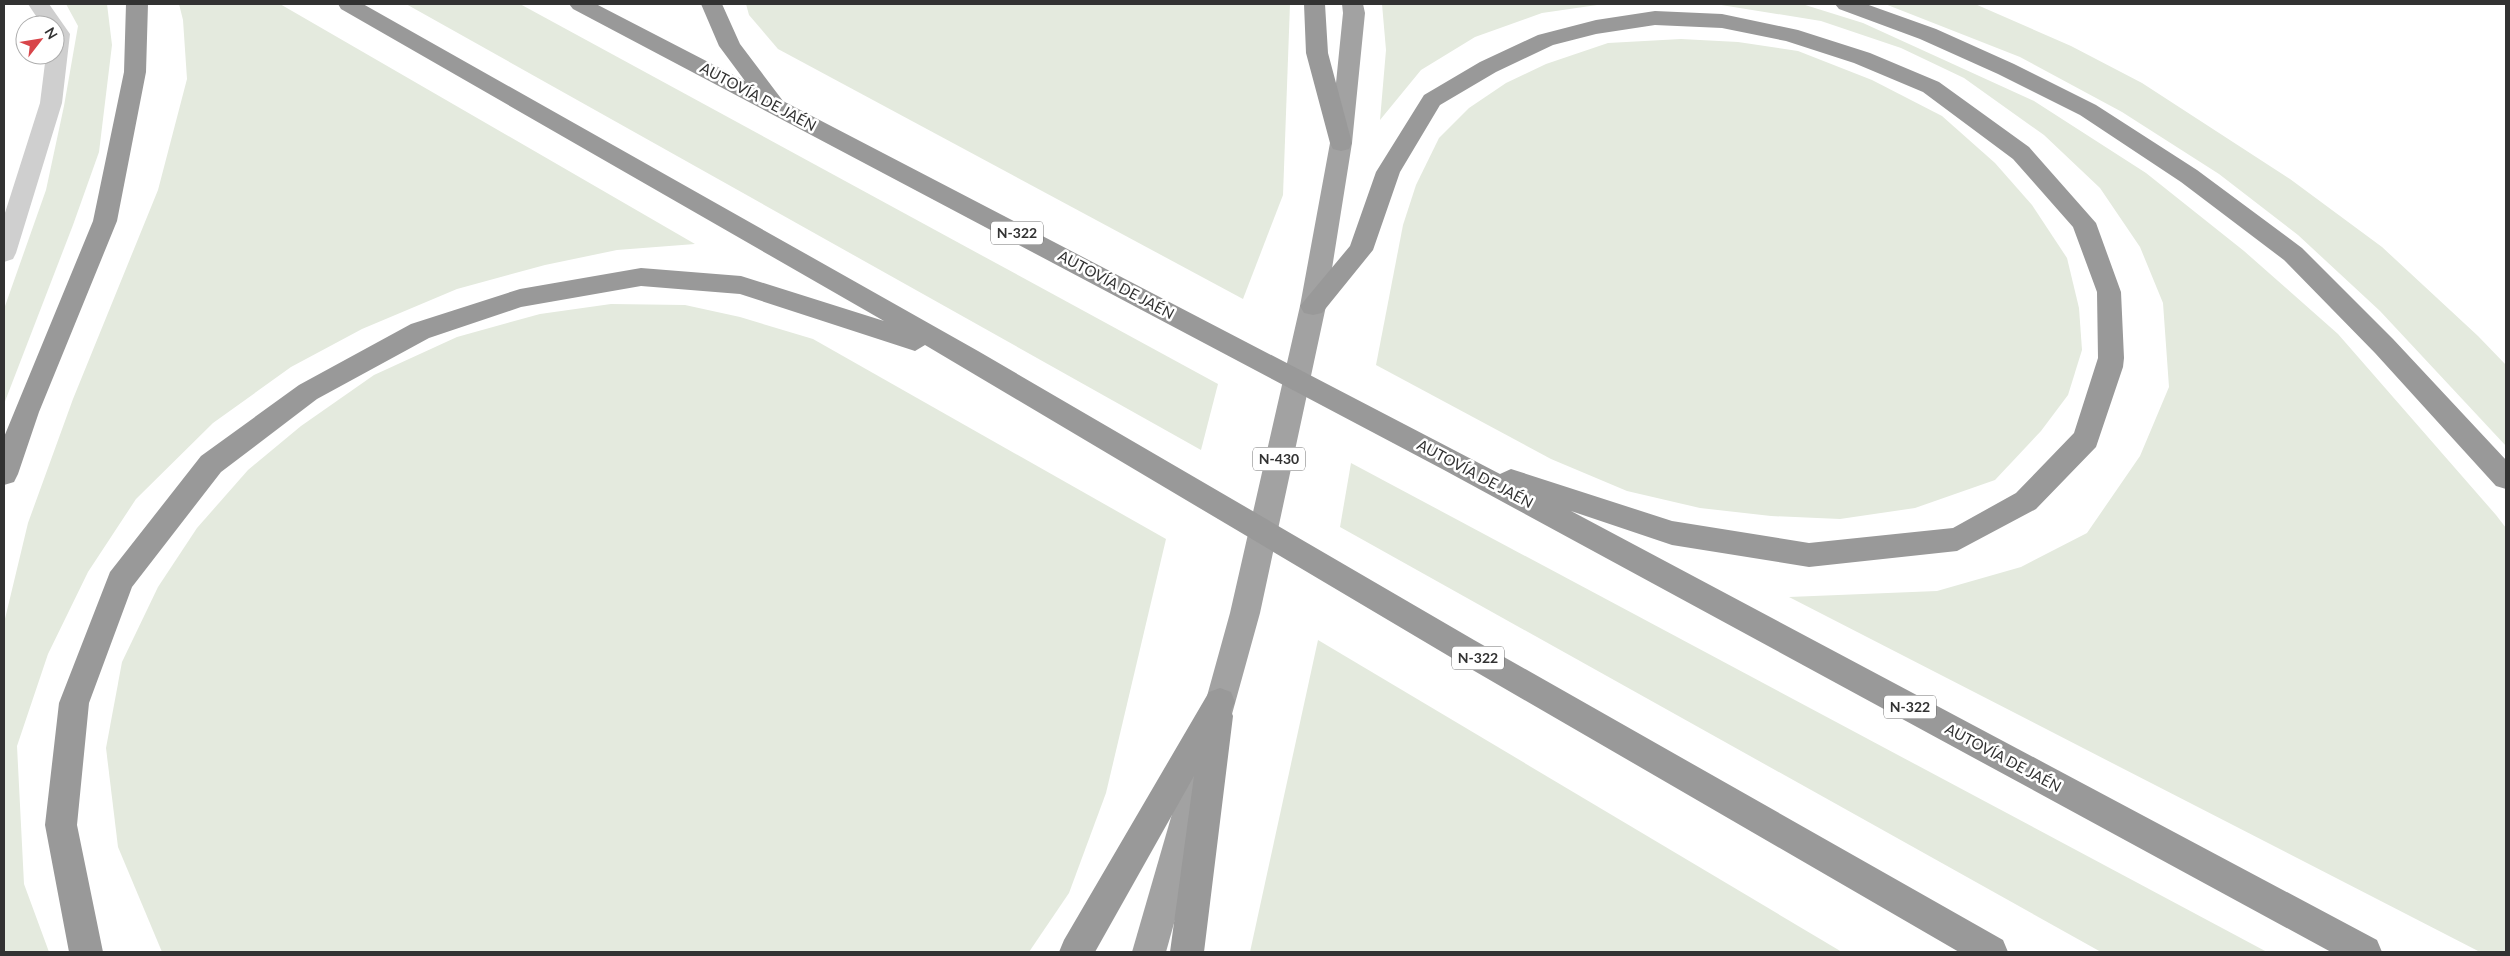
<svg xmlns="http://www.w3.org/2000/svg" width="2510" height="956" font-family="Lato,sans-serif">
<rect width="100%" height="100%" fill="#fff"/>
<!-- green -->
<g fill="#e4eade">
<path d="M 66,4 L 107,4 L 112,45 L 99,152 L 73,225 L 4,404 L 4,309 L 46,190 L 64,106 L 78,26 Z"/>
<path d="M 179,4 L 280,4 L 695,244 L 617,250 L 545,265 L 457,289 L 362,329 L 291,367 L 213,423 L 136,499 L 88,572 L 48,654 L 17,746 L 24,884 L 49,952 L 4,952 L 4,623 L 28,523 L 73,399 L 158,190 L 187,79 L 183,20 Z"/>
<path d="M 406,4 L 520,4 L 1218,384 L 1201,450 Z"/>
<path d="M 746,4 L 1290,4 L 1283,195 L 1243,299 L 778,49 L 749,15 Z"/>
<path d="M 1382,4 L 1604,4 L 1542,13 L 1475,37 L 1421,70 L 1380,120 L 1386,50 Z"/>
<path d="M 1715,4 L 1802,4 L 1863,23 L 2034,101 L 2146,173 L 2244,251 L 2338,334 L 2496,515 L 2506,528 L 2506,952 L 2480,952 L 1789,597 L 1937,591 L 2021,567 L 2087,533 L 2140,456 L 2169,387 L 2163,303 L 2140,247 L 2100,188 L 2044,135 L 1964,78 L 1901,48 L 1821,21 Z"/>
<path d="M 1885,4 L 1975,4 L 2071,46 L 2142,83 L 2290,179 L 2382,247 L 2478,336 L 2506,365 L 2506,446 L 2380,311 L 2298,235 L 2219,174 L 2122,112 L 2020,57 Z"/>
<path d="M 1681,39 L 1738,42 L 1798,51 L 1872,80 L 1942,116 L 1995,163 L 2032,205 L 2067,258 L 2079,308 L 2082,350 L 2068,395 L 2041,431 L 1995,480 L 1915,508 L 1840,519 L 1771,516 L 1700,508 L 1627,491 L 1551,459 L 1376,365 L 1403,225 L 1416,185 L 1439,138 L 1469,108 L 1506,83 L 1546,64 L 1608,43 Z"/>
<path d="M 611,304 L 685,305 L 740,317 L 813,339 L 1166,539 L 1106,793 L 1069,893 L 1029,952 L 162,952 L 118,847 L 106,748 L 122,662 L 158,587 L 197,528 L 248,470 L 301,426 L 374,375 L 457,337 L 540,314 Z"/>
<path d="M 1351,463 L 2267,952 L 2101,952 L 1340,527 Z"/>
<path d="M 1318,640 L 1842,952 L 1250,952 Z"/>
</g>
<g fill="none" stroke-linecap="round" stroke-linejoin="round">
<!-- minor -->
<path fill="#cfcfcf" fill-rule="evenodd" d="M 28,4 L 49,4 L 70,34 L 62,103 L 16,253 L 13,259 L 4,262 L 4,216 L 40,103 L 46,55 L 55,55 L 55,25 L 42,25 Z"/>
<!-- trunk -->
<g fill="#a2a2a2" fill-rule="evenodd">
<path d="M 1342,4 L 1363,4 L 1365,13 L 1352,143 L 1326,306 L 1260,613 L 1229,725 L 1225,735 L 1214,739 L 1203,735 L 1199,725 L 1230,613 L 1300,306 L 1330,143 L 1343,13 Z"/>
<path d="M 1199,761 L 1210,765 L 1215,776 L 1166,952 L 1132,952 L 1183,776 L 1188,765 Z"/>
</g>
<!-- motorway -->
<g fill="#999" fill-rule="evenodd">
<path d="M 126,4 L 148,4 L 146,72 L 117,221 L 39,412 L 18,474 L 14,482 L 4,485 L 4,437 L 93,221 L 124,72 Z"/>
<path d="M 338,4 L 363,4 L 978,351 L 1474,640 L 2003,940 L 2008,952 L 1959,952 L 1452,658 L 925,345 L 915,351 L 740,294 L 641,286 L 521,307 L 429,338 L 317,399 L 221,472 L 132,587 L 89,703 L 77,825 L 103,952 L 69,952 L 45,825 L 59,703 L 110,572 L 201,456 L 299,385 L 411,324 L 520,289 L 641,268 L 741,276 L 884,321 L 341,9 Z"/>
<path d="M 569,4 L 596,4 L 745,81 L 719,46 L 701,4 L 722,4 L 740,44 L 783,101 L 1500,474 L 1511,469 L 1672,521 L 1809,543 L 1953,528 L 2016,493 L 2074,433 L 2098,358 L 2097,292 L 2073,227 L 2013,159 L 1923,92 L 1854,63 L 1786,41 L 1722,28 L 1655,25 L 1596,34 L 1553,45 L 1496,72 L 1440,105 L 1400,172 L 1373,250 L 1322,313 L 1313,315 L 1304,313 L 1300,306 L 1350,246 L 1376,172 L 1424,95 L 1480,62 L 1538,35 L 1596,20 L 1655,11 L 1722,14 L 1798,30 L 1870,53 L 1939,82 L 2029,147 L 2096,223 L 2121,292 L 2124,358 L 2123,367 L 2096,447 L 2036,509 L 1957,551 L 1809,567 L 1672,545 L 1571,511 L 2377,940 L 2382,952 L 2331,952 L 1444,470 L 573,9 Z"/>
<path d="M 1304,4 L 1325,4 L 1328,53 L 1352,143 L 1349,149 L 1341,151 L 1333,149 L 1330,143 L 1306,53 Z"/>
<path d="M 1835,4 L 1866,4 L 1936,29 L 2014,64 L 2096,105 L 2197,170 L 2302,248 L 2393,339 L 2506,460 L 2506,489 L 2496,486 L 2375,353 L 2284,260 L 2181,182 L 2080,115 L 1998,74 L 1920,39 L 1839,9 Z"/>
<path d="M 1220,688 L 1231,692 L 1235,702 L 1231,711 L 1233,716 L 1204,952 L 1170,952 L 1194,776 L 1095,952 L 1059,952 L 1064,940 L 1209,692 Z"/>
</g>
</g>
<g text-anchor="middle" stroke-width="5" stroke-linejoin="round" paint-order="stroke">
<!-- shield labels -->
<g fill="#fff" stroke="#707070" stroke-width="1">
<rect x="991" y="221.5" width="52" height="23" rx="4"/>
<rect x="1253" y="447.5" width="52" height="23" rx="4"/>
<rect x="1452" y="646.5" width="52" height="23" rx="4"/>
<rect x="1884" y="695.5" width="52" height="23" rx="4"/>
</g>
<g font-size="14" font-weight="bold" fill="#323232">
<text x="1017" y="238">N-322</text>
<text x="1279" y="464">N-430</text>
<text x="1478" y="663">N-322</text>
<text x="1910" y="712">N-322</text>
</g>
<!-- street labels -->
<g font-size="15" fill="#323232" stroke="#fff">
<text transform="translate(758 97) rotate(28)" y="5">AUTOVÍA DE JAÉN</text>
<text transform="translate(1116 285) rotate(28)" y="5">AUTOVÍA DE JAÉN</text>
<text transform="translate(1475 474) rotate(28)" y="5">AUTOVÍA DE JAÉN</text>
<text transform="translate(2003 758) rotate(28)" y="5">AUTOVÍA DE JAÉN</text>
</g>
</g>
<!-- border -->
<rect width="2510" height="956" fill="none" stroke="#323232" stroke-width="10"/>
<!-- north arrow -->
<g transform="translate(40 40) rotate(59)"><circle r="24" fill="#ffffff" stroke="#adadad"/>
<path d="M0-4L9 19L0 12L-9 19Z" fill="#d8454a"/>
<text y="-8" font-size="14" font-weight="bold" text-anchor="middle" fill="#323232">N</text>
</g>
</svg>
